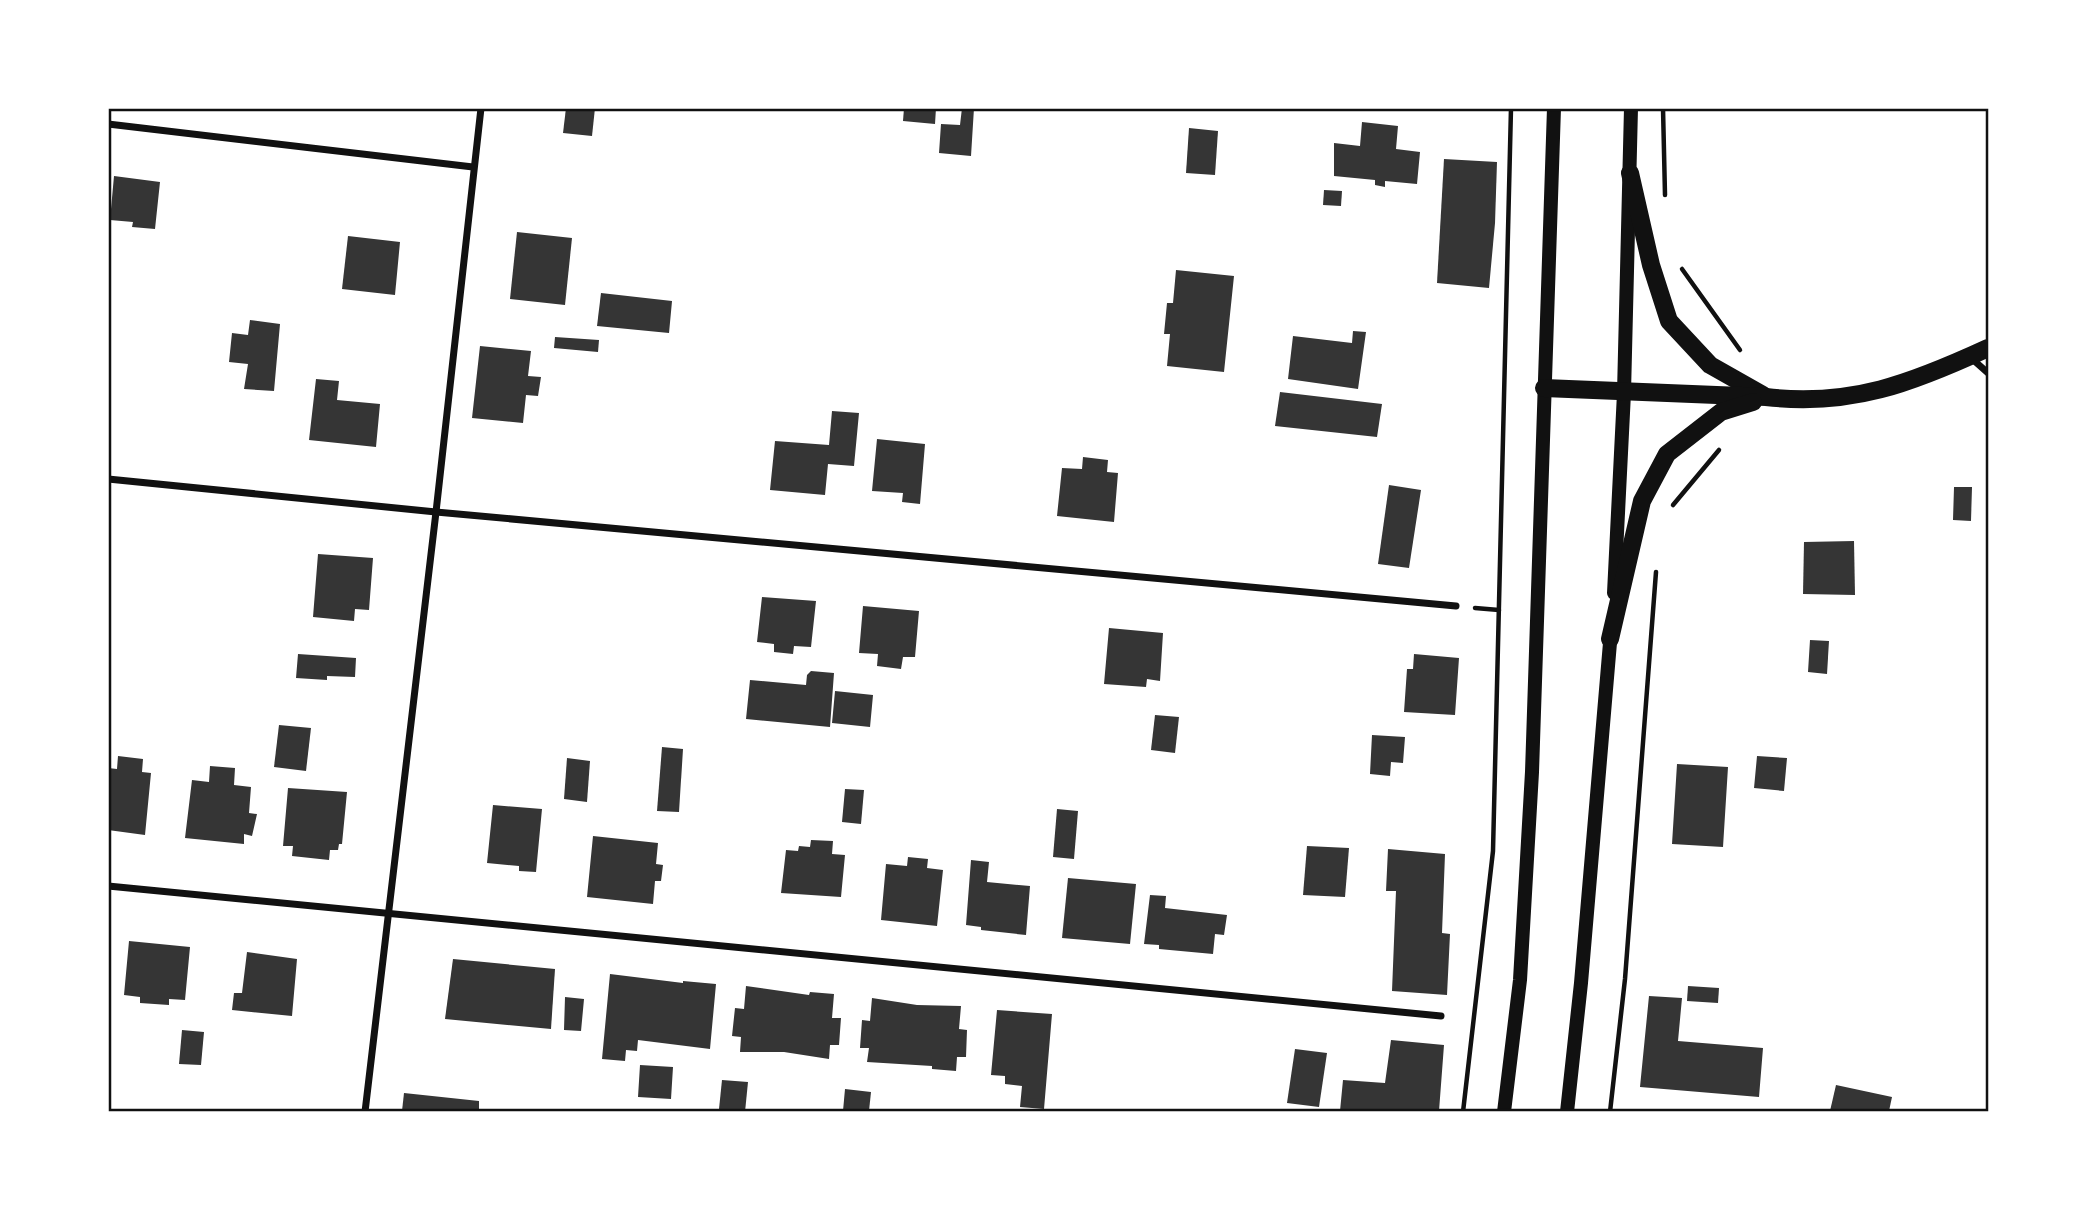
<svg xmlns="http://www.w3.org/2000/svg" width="2097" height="1220" font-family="Inter,sans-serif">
<rect width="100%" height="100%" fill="#fff"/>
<!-- building -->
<g fill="#353535">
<path d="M 566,108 L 595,108 L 592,136 L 563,133 Z"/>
<path d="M 904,108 L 936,108 L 935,124 L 903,121 Z"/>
<path d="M 962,108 L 974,108 L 971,156 L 939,153 L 941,124 L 960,125 Z"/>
<path d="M 1362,122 L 1398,126 L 1396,149 L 1420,152 L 1417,184 L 1385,181 L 1385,187 L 1375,185 L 1375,180 L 1334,176 L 1334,143 L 1360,146 Z"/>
<path d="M 1189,128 L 1218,131 L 1215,175 L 1186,173 Z"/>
<path d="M 1444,159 L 1497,162 L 1495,223 L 1489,288 L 1437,283 Z"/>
<path d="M 114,176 L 160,182 L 155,229 L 132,227 L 133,222 L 110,220 Z"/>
<path d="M 1324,190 L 1342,191 L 1341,206 L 1323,205 Z"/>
<path d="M 517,232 L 572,238 L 565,305 L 510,299 Z"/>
<path d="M 348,236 L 400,242 L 395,295 L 342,289 Z"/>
<path d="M 1176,270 L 1234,276 L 1224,372 L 1167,366 L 1170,334 L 1164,334 L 1167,303 L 1173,303 Z"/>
<path d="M 601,293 L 672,301 L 669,333 L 597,326 Z"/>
<path d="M 250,320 L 280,324 L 274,391 L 244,389 L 248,364 L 229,362 L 232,333 L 248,335 Z"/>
<path d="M 1353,331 L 1366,332 L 1358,389 L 1288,379 L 1293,336 L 1352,343 Z"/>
<path d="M 555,337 L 599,340 L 598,352 L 554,348 Z"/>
<path d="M 480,346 L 531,351 L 528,376 L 541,377 L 538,396 L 526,395 L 523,423 L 472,418 Z"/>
<path d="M 316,379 L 339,381 L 337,400 L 380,404 L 376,447 L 309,440 Z"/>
<path d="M 1280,392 L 1382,404 L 1377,437 L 1275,426 Z"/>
<path d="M 832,411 L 859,413 L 854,466 L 828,464 L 825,495 L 770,490 L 775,441 L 829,445 Z"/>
<path d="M 877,439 L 925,444 L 920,504 L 902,502 L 903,493 L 872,491 Z"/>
<path d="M 1083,457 L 1108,460 L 1107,472 L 1118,473 L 1114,522 L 1057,516 L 1062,468 L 1082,469 Z"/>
<path d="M 1389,485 L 1421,490 L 1409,568 L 1378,564 Z"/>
<path d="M 1954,487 L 1972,487 L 1971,521 L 1953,520 Z"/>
<path d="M 1854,541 L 1855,595 L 1803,594 L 1804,542 Z"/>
<path d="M 318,554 L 373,558 L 369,610 L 355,609 L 354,621 L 313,617 Z"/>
<path d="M 762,597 L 816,601 L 811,647 L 794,646 L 793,654 L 774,652 L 774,644 L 757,642 Z"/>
<path d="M 863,606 L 919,611 L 915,657 L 903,657 L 901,669 L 877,666 L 878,654 L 859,653 Z"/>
<path d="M 1109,628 L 1163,633 L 1160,681 L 1147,679 L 1146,687 L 1104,684 Z"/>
<path d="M 1810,640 L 1829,641 L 1827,674 L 1808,672 Z"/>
<path d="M 298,654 L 356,658 L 355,677 L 327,676 L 327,680 L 296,678 Z"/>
<path d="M 1414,654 L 1459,658 L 1455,715 L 1404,712 L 1407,669 L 1413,669 Z"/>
<path d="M 811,671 L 834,673 L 830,727 L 746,719 L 750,680 L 806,685 L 807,675 Z"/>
<path d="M 835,691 L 873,695 L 870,727 L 832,723 Z"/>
<path d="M 1155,715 L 1179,717 L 1175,753 L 1151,750 Z"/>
<path d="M 279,725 L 311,728 L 306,771 L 274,767 Z"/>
<path d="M 1372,735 L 1405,737 L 1403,763 L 1391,762 L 1390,776 L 1370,774 Z"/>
<path d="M 662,747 L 683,749 L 679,812 L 657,811 Z"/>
<path d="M 118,756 L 143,759 L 142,772 L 151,773 L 145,835 L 108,830 L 108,768 L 117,769 Z"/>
<path d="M 1757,756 L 1787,758 L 1784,791 L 1754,788 Z"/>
<path d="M 567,758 L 590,761 L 587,802 L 564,799 Z"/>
<path d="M 1677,764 L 1728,767 L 1723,847 L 1672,844 Z"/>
<path d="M 210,766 L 235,768 L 234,785 L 251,787 L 249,813 L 257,814 L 252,836 L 244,834 L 244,844 L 185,838 L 192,780 L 209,782 Z"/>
<path d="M 288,788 L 347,792 L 342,844 L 339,844 L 338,850 L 330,850 L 329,860 L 292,856 L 293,846 L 283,846 Z"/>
<path d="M 845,789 L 864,790 L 861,824 L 842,822 Z"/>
<path d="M 493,805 L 542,809 L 536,872 L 519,871 L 519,866 L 487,863 Z"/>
<path d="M 1057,809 L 1078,811 L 1074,859 L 1053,857 Z"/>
<path d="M 593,836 L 658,843 L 656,864 L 663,865 L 661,881 L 655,881 L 653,904 L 587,897 Z"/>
<path d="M 811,840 L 833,841 L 832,854 L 845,855 L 841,897 L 781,893 L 786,850 L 798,851 L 799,846 L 810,847 Z"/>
<path d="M 1307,846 L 1349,848 L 1345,897 L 1303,895 Z"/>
<path d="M 1388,849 L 1445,854 L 1442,933 L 1450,934 L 1447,995 L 1392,991 L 1396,891 L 1386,891 Z"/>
<path d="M 908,857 L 928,859 L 927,868 L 943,870 L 937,926 L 881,920 L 886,864 L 907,866 Z"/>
<path d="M 971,860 L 989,862 L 987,882 L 1030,886 L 1026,935 L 981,930 L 981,927 L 966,925 Z"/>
<path d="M 1068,878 L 1136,884 L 1130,944 L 1062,938 Z"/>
<path d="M 1150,895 L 1166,896 L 1165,908 L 1227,915 L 1224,935 L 1215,934 L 1213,954 L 1159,949 L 1159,945 L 1144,944 Z"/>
<path d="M 129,941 L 190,947 L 185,1000 L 169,999 L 169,1005 L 140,1003 L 140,997 L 124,995 Z"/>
<path d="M 247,952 L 297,959 L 292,1016 L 232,1010 L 234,993 L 242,993 Z"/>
<path d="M 453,959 L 555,969 L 551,1029 L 445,1019 Z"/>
<path d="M 610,974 L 683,983 L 683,981 L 716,984 L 710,1049 L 638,1040 L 637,1051 L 626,1050 L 625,1061 L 602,1059 Z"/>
<path d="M 746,986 L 809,995 L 810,992 L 834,994 L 832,1018 L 841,1018 L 839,1045 L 830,1045 L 829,1059 L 784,1052 L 740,1052 L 741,1037 L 732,1036 L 735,1008 L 744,1009 Z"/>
<path d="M 1688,986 L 1719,988 L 1718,1003 L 1687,1001 Z"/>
<path d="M 1649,996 L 1682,998 L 1678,1041 L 1763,1048 L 1759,1097 L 1640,1087 Z"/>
<path d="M 565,997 L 584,999 L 581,1031 L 564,1030 Z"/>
<path d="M 872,998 L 917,1005 L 961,1006 L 959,1029 L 967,1030 L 966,1057 L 957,1057 L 956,1071 L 932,1069 L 932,1066 L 867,1062 L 869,1048 L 860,1048 L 862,1020 L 870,1021 Z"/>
<path d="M 997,1010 L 1052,1014 L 1044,1109 L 1020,1107 L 1022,1086 L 1005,1084 L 1005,1076 L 991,1075 Z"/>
<path d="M 182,1030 L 204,1032 L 201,1065 L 179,1064 Z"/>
<path d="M 1391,1040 L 1444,1045 L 1439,1111 L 1340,1111 L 1343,1080 L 1385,1083 Z"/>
<path d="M 1295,1049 L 1327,1053 L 1319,1107 L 1287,1103 Z"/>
<path d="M 640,1065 L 673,1067 L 671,1099 L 638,1097 Z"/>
<path d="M 722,1080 L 748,1082 L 745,1112 L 719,1109 Z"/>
<path d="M 1836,1085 L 1892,1097 L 1889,1111 L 1830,1111 Z"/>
<path d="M 845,1089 L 871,1092 L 869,1111 L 843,1111 Z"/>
<path d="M 404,1093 L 479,1101 L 479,1111 L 402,1111 Z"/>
</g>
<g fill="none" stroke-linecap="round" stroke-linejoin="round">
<!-- path -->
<g stroke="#111" stroke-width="4.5">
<path d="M 1663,108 L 1665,195"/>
<path d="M 1682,269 L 1740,350"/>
<path d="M 1673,505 L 1719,450"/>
<path d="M 1475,608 L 1499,610"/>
<path d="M 1463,1112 L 1493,851 L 1511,108"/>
<path d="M 1610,1112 L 1625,979 L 1656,572"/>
</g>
<!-- minor -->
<g stroke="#111" stroke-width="7">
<path d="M 108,124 L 473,167"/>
<path d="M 1970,357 L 1988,373"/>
<path d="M 108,479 L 436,512 L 1456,606"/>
<path d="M 108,886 L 1441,1016"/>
<path d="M 365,1112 L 436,512 L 481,108"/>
</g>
<!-- secondary -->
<g stroke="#111" stroke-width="14">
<path d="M 1614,593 L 1624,393 L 1631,108"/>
<path d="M 1504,1112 L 1520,980 L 1532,772 L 1554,108"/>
<path d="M 1567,1112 L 1581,983 L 1611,631"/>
</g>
<!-- primary -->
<g stroke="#111" stroke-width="18">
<path d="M 1630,173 L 1651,265 L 1669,321 L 1710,365 L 1763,395"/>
<path d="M 1544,388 L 1766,397 C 1851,407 1912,383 1988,348"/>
<path d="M 1610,639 L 1642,501 L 1667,454 L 1721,412 L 1753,402"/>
</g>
</g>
<!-- border -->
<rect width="2097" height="1220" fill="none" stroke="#ffffff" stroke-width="220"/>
<rect x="110" y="110" width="1877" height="1000" fill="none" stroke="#111" stroke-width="2.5"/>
</svg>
